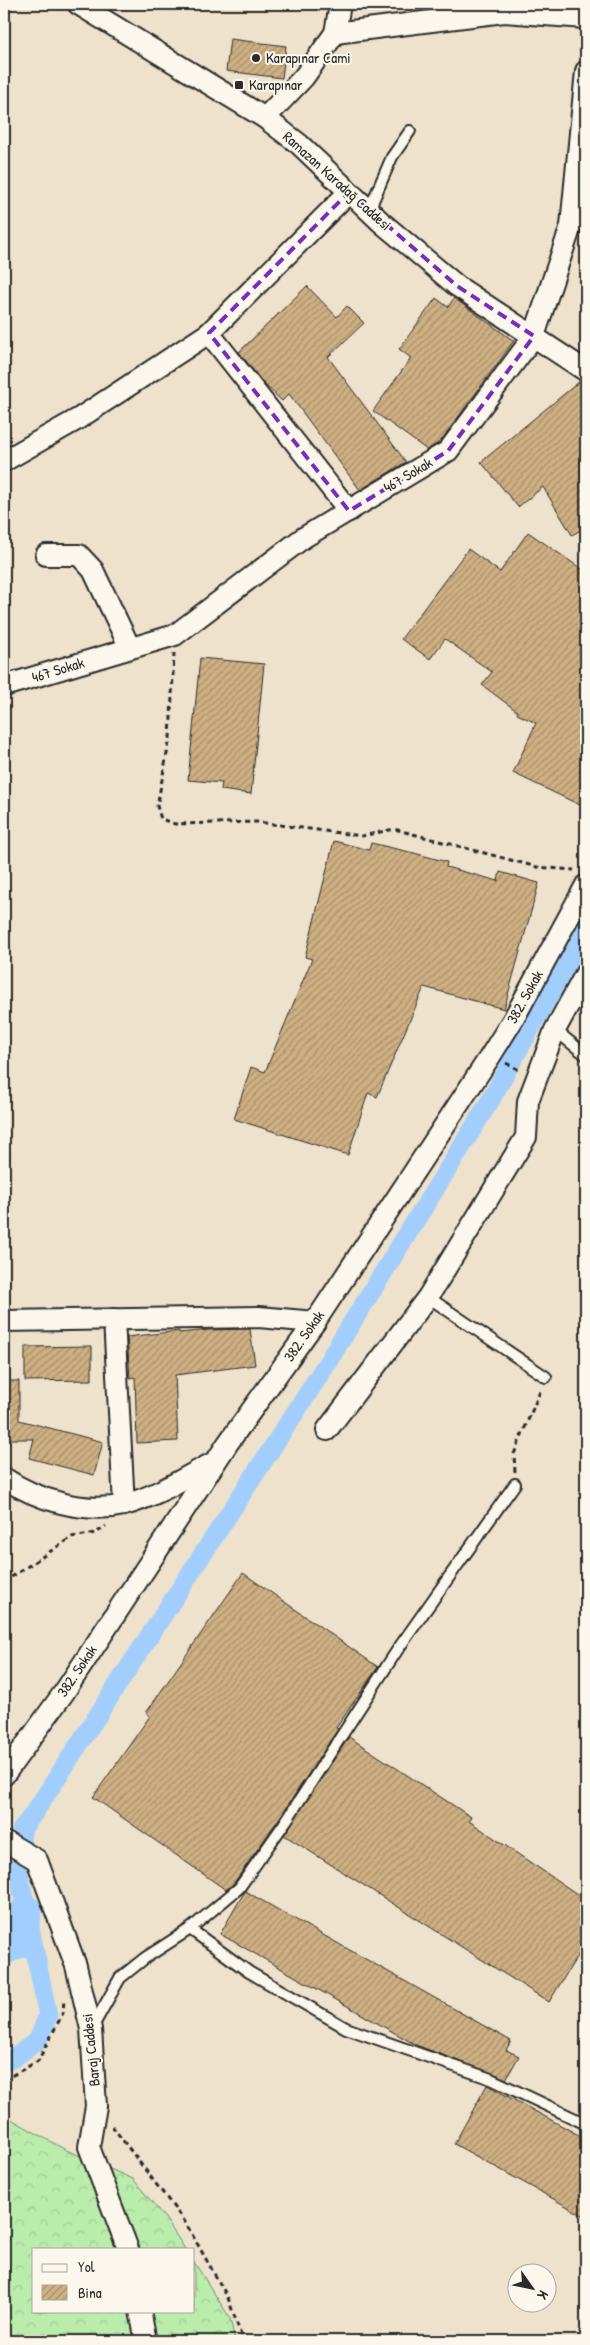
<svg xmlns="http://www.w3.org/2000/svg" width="590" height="2345" font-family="'Patrick Hand',sans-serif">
<defs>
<pattern id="forest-crowns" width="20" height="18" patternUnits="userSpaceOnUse" patternTransform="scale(1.25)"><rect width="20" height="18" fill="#baecac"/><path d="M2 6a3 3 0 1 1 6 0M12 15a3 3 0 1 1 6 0" fill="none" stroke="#a0cb94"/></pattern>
<pattern id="building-hatch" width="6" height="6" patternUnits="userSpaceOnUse" patternTransform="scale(1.25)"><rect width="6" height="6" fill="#ceb083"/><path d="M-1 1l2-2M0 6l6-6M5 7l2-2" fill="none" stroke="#a78f6b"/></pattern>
</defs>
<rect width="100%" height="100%" fill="#eee2cc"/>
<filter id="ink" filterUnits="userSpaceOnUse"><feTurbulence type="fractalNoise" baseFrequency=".02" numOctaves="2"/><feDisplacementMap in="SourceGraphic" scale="10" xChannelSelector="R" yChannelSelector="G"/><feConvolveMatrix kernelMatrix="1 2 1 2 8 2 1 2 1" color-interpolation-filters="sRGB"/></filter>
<g filter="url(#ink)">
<!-- forest -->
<path fill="url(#forest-crowns)" stroke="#728c6c" d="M 4,2115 L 64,2149 L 133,2179 L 165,2218 L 185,2249 L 34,2249 L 34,2311 L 194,2311 L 194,2262 L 230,2318 L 235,2341 L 4,2341 Z"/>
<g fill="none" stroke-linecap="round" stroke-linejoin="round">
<!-- canal -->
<path stroke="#a1cefc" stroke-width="19" d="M 4,2062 L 15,2057 L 38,2040 L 48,2015 L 19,1875 L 22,1829 L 34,1813 L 317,1379 L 490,1101 L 586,929"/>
<!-- river -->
<path stroke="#a1cefc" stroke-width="32" d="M 4,1949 L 21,1941 L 26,1911"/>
</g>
<!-- building -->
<g fill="url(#building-hatch)" stroke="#2b2b2b">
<path d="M 230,39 L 286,46 L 282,78 L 226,71 Z"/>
<path d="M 307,286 L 337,317 L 347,306 L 364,323 L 328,357 L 406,462 L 360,490 L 289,394 L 282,401 L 263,383 L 239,352 Z"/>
<path d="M 436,298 L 448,307 L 454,298 L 514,341 L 440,442 L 427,450 L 373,411 L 411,358 L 399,349 Z"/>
<path d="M 580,381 L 586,383 L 586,527 L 572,535 L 543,487 L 518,507 L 481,462 Z"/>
<path d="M 528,532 L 586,572 L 586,808 L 513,773 L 536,723 L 517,714 L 518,712 L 482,685 L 492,672 L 445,639 L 430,659 L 401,639 L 468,549 L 500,572 Z"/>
<path d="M 200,658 L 264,664 L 251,794 L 221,790 L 222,783 L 188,780 Z"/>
<path d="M 334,841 L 369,850 L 371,843 L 414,853 L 447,862 L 446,867 L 498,881 L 500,872 L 539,883 L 504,1009 L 424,987 L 377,1097 L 368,1093 L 348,1155 L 234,1119 L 251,1067 L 265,1072 L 312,959 L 305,957 Z"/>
<path d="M 250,1329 L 255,1365 L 175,1375 L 178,1441 L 137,1443 L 135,1377 L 130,1378 L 127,1337 L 179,1331 L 179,1333 L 209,1330 Z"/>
<path d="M 92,1346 L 92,1380 L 25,1381 L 25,1347 Z"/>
<path d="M 4,1381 L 19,1381 L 19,1420 L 103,1442 L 94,1475 L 29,1458 L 34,1439 L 4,1439 Z"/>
<path d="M 243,1573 L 378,1667 L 336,1728 L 338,1729 L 280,1817 L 234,1883 L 226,1890 L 93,1797 L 150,1716 L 146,1713 Z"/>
<path d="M 349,1737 L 471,1817 L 469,1821 L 586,1900 L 586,1942 L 549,2002 L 284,1835 Z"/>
<path d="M 245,1891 L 511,2041 L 506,2050 L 519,2056 L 506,2079 L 416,2045 L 220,1934 Z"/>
<path d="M 487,2085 L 586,2139 L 586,2217 L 454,2144 Z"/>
</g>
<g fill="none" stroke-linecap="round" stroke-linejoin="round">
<!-- lane casing -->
<g stroke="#2b2b2b" stroke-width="14">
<g id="lane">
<path d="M 369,210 L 392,157 L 410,131"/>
<path d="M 555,1030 L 586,1055"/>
<path d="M 428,1297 L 546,1377"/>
<path d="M 190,1929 L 249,1972 L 346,2028 L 491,2079 L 586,2124"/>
<path d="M 92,2028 L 120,1978 L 145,1958 L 190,1929 L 239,1888 L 286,1821 L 398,1649 L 515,1484"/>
</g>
</g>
<!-- street casing -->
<g stroke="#2b2b2b" stroke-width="24">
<g id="street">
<path d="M 78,4 L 265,118 L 299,144 L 381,222 L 457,286 L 586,371"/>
<path d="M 335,33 L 504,12 L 586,18"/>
<path d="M 265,118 L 304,77 L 335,33 L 340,4"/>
<path d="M 209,333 L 349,511"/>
<path d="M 4,461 L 78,419 L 209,333 L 349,192"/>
<path d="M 46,555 L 79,555 L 93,570 L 130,648"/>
<path d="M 4,686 L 175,635 L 303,538 L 448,451 L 534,336 L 571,226 L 586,71"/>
<path d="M 114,1319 L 124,1505"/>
<path d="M 4,1321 L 259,1317 L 315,1322"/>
<path d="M 327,1430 L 428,1297 L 526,1137 L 528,1101 L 555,1030 L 586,973"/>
<path d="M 4,1478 C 37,1500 84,1514 124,1505 C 155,1497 186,1477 214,1462"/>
<path d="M 4,1775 L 65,1691 L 228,1443 L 315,1322 L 491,1055 L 514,1018 L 586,885"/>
<path d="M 4,1843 L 8,1843 L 37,1860 L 76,1966 L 91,2029 L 96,2106 L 89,2147 L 128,2249"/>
<path d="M 140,2311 L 146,2341"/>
</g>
</g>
<!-- path -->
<g stroke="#2b2b2b" stroke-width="3" stroke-dasharray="5 4" stroke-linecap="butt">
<path d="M 174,653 L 170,738 L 157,806 L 161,819 L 175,824 L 257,822 L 362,836 L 394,829 L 537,867 L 574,870"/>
<path d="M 506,1063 L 521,1071"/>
<path d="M 515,1472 L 514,1454 L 541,1389"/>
<path d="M 4,1582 L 72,1537 L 96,1533 L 106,1526"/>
<path d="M 4,2080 L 38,2061 L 63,2013 L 64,1999"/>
<path d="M 112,2126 L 185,2222 L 228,2298 L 243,2341"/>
</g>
<!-- lane -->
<use href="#lane" stroke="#fbf7ec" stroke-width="10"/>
<!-- street -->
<use href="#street" stroke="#fbf7ec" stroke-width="20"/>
</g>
</g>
<!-- marked area -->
<path fill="none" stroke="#7b2cbf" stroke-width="4" stroke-dasharray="10 6" stroke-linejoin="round" d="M 349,192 L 457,286 L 534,336 L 448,451 L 349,511 L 209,333 Z"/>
<!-- markers -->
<g fill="#2b2b2b" stroke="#fbf7ec" stroke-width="2">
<circle cx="256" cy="58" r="5"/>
<rect x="234" y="80" width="10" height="10" rx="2.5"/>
</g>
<g text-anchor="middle" stroke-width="4" stroke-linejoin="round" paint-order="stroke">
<!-- poi labels -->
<g font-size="15" fill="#2b2b2b" stroke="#fbf7ec" text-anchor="start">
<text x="266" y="63">Karapınar Cami</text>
<text x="249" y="90">Karapınar</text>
</g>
<!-- street labels -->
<g font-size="15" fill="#2b2b2b" stroke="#fbf7ec">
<text transform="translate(337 181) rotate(42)" y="5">Ramazan Karadağ Caddesi</text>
<text transform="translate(408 475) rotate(-31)" y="5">467 Sokak</text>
<text transform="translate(58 670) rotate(-17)" y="5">467 Sokak</text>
<text transform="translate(525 997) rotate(-61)" y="5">382. Sokak</text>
<text transform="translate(304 1336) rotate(-55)" y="5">382. Sokak</text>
<text transform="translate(77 1671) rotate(-56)" y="5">382. Sokak</text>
<text transform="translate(91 2050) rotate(-96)" y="5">Baraj Caddesi</text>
</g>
</g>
<!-- margin -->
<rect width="590" height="2345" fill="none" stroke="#fbf7ec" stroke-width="20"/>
<rect x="10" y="10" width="570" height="2325" fill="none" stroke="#2b2b2b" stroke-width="2" filter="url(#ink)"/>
<!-- legend -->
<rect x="32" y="2248" width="162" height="65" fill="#fbf7ec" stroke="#a8a59f"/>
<rect x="42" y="2264" width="25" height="8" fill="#fbf7ec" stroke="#a8a59f"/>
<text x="78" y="2272" font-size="15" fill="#2b2b2b">Yol</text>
<rect x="42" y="2285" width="25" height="15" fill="url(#building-hatch)" stroke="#a8a59f"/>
<text x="78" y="2298" font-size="15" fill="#2b2b2b">Bina</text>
<!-- north arrow -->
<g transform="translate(532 2288) rotate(123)"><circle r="24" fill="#fbf7ec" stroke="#a8a59f"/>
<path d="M0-4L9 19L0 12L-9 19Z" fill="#2b2b2b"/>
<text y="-8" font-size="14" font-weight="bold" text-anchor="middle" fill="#2b2b2b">K</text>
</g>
</svg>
